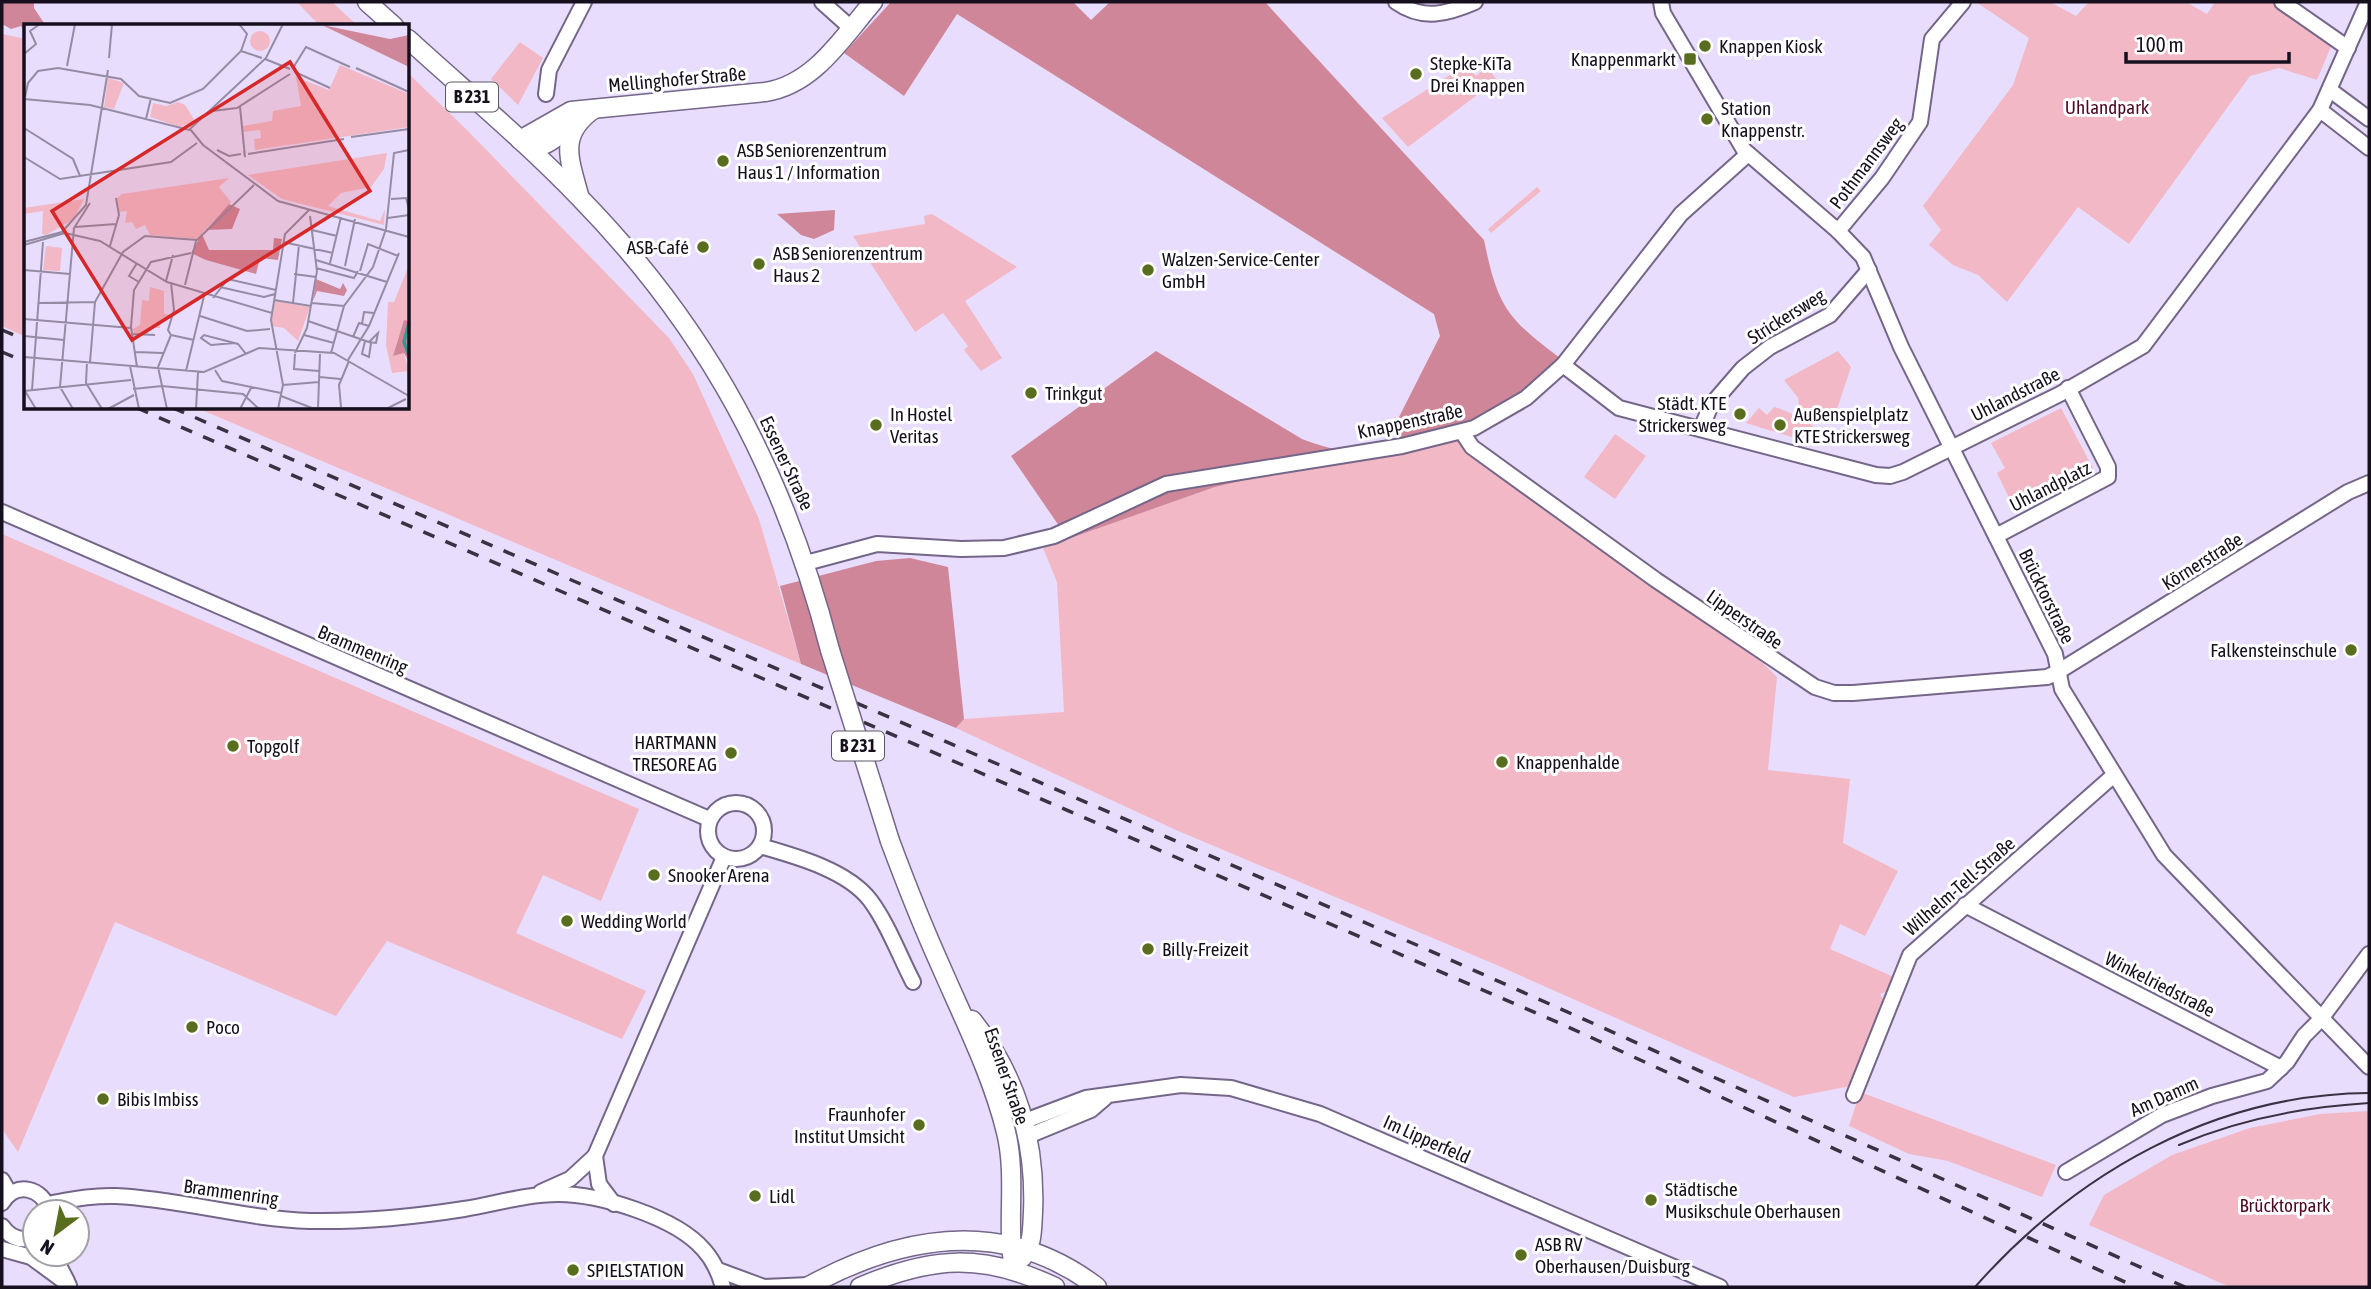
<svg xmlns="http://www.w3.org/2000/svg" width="2371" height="1289" font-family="'Asap Condensed',sans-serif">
<rect width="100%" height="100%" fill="#e9ddfd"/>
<!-- green -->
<g fill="#f2b8c6">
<path d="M 297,2 L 332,2 L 358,26 L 320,26 Z"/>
<path d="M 1976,2 L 2050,2 L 2076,16 L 2089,2 L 2186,2 L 2207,14 L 2215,2 L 2278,2 L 2335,37 L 2317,80 L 2279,68 L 2250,76 L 2129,244 L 2078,207 L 2007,302 L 1978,275 L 1953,265 L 1929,245 L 1941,230 L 1923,206 L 2013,85 L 2029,38 Z"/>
<path d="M 2,34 L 26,39 L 26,337 L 2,326 Z"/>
<path d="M 520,42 L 543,58 L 518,105 L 491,79 Z"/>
<path d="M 1466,65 L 1476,76 L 1487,67 L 1497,80 L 1408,147 L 1382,118 Z"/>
<path d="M 408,73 L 466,129 L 669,338 L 693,374 L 759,519 L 801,664 L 197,408 L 408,408 Z"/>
<path d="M 1537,187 L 1541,191 L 1491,233 L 1488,229 Z"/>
<path d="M 932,214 L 1017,267 L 965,301 L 1002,358 L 981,371 L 964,350 L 968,346 L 943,313 L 915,332 L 853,236 L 925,224 L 924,216 Z"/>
<path d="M 1838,351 L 1851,367 L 1833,421 L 1800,413 L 1798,398 L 1784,380 Z"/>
<path d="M 1774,407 C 1784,409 1807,421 1814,427 L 1811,443 L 1746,423 L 1759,408 L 1767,415 Z"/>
<path d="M 2061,408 L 2094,470 L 2015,510 L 1997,473 L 2005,468 L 1991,443 Z"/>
<path d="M 1461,433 L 1727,628 L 1777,677 L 1768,770 L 1850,779 L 1843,843 L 1898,871 L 1865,936 L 1840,924 L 1830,949 L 1894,977 L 1889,991 L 1880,994 L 1884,1001 L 1851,1086 L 1794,1097 L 1492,963 L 1176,830 L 956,728 L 964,719 L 1064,712 L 1057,582 L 1043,548 L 1215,487 L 1282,469 Z"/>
<path d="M 1615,434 L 1646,456 L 1615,499 L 1584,477 Z"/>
<path d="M 2,534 L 639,809 L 601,901 L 543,875 L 516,933 L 646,991 L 622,1039 L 387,941 L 336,1016 L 115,922 L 18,1152 L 2,1129 Z"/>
<path d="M 1860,1092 L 2056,1165 L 2042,1197 L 1948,1161 L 1909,1154 L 1849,1126 Z"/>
<path d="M 2369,1111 L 2369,1287 L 2230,1287 L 2089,1225 L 2104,1195 L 2172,1155 L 2250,1128 L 2320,1114 Z"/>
</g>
<!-- forest -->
<g fill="#d08699">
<path d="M 2,2 L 34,2 L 34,8 L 46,26 L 26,26 L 26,35 L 21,26 L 11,29 L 2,24 Z"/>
<path d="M 891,2 L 1073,2 L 1091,20 L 1110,2 L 1265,2 L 1484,240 C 1498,309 1508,319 1564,361 L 1494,418 L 1396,446 L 1398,419 L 1440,336 L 1434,314 L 957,14 L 904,96 L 844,53 Z"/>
<path d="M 835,210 L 834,230 L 814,239 L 801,235 L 777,214 Z"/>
<path d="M 1156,351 L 1302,439 C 1318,446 1333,447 1349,455 L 1215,487 L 1068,539 L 1011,456 Z"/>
<path d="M 910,558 L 948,567 L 964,719 L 956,728 L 801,664 L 780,586 L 876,561 Z"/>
</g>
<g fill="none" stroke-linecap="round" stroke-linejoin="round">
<!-- minor casing -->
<g stroke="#746688" stroke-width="18">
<g id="minor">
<path d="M 822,2 L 851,28"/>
<path d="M 1396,2 C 1423,21 1447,14 1475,2"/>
<path d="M 1661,2 L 1663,13 L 1744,150 L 1838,231 L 1863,257 L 1901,347 L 2055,654 L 2062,689 L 2164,855 L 2369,1067"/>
<path d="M 2282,2 L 2348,48"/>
<path d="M 2330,90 L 2369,119"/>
<path d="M 546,94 L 549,70 L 584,2"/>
<path d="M 2320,110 L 2369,148"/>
<path d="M 1838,231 L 1882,178 L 1920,122 L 1932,39 L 1963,2"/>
<path d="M 1563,365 L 1619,408 L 1876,475 L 1890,476 L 1903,472 L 2060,394 L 2143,346 L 2320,110 L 2368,2"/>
<path d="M 1701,429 L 1711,405 L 1743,368 L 1770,347 L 1830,315 L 1869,270"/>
<path d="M 1462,432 L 1472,447 L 1656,580 L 1815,687 L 1834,693 L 1853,693 L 2047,677 L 2056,673 L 2348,492 L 2369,483"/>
<path d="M 2,512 L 709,819"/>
<path d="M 1996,536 L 2108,477 L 2108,467 L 2068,388"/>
<path d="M 806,563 L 877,544 L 961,549 L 1004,548 L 1054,536 L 1166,484 L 1402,446 L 1474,428 L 1526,398 L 1563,365 L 1681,214 L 1748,154"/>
<circle cx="736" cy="831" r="28"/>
<path d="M 760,846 C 795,856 847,870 870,900 C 888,924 899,955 913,982"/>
<path d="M 1965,905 L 2281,1068"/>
<path d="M 1854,1095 L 1910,955 L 2114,775"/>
<path d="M 1025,1121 L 1086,1098 L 1181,1085 L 1231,1088 L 1320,1114 L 1720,1287"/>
<path d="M 1028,1136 L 1091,1110 L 1105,1098"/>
<path d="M 2066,1172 L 2162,1115 L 2212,1096 L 2267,1081 L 2287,1062 L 2304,1036 L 2321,1019 L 2369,954"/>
<path d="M 2,1180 L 10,1194"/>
<path d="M 541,1192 L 570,1179 L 595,1156"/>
<path d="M 2,1203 C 15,1181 43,1187 49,1211"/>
<path d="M 47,1204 C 70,1200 92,1195 116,1196 C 181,1199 245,1219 310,1221 C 362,1222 413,1217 464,1209 C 495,1204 526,1194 558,1194 C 599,1194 676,1217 704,1250 C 714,1261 719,1273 723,1287"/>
<path d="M 614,1204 L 599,1184 L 595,1156 L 724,857"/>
<path d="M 2,1226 C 10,1238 21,1242 35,1237"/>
<path d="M 2,1249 L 31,1257 L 69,1285"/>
<path d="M 53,1254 L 67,1281"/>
<path d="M 718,1270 L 764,1287 L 810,1285"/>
</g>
</g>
<!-- major casing -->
<g stroke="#746688" stroke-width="21">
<g id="major">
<path d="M 367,2 L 394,26"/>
<path d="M 408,39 C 465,91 525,141 579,197 C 708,329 784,472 830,650"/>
<path d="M 520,140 L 571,111 L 765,92 C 814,85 843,37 873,2"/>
<path d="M 523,142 C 544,155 557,134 574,124"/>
<path d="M 579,195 C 569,158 558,134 594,109"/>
<path d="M 890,841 C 906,884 923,927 942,969 C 965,1022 992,1075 1006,1132 C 1017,1177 1006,1224 1014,1269"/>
<path d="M 972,1020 C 1017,1075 1036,1142 1033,1212 C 1032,1229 1033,1245 1022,1258"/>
<path d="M 807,1287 C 903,1234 1005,1217 1097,1287"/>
<path d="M 860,1287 C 932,1256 983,1253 1055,1287"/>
</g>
</g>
<!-- minor -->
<use href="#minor" stroke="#fff" stroke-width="14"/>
<!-- major -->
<use href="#major" stroke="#fff" stroke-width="18"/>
<!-- tram -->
<g stroke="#393243" stroke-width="2">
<path d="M 2179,1145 C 2239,1119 2304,1107 2369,1103"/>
<path d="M 1975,1287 C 2076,1173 2214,1094 2369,1093"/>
</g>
<!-- rail -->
<g stroke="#393243" stroke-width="3.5" stroke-dasharray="12 12" stroke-linecap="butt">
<path d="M 2,330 L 26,340"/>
<path d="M 2,352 L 26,362"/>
<path d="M 137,408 L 1566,1026 L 2136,1287"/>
<path d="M 173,408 L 1426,949 L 2185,1287"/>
</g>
<!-- major-bridge casing -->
<g stroke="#746688" stroke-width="21" stroke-linecap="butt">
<path id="major-bridge" d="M 830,650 L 890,841"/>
</g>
<!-- major-bridge -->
<use href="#major-bridge" stroke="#fff" stroke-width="18"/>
</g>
<!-- markers -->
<g fill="#586d1d" stroke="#fff" stroke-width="2.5">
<circle cx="1705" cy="46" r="7"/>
<rect x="1683" y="52" width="14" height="14" rx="3.5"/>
<circle cx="1416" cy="74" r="7"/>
<circle cx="1707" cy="119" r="7"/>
<circle cx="723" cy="161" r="7"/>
<circle cx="703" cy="247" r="7"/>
<circle cx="759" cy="264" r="7"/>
<circle cx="1148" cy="270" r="7"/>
<circle cx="1031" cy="393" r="7"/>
<circle cx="1740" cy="414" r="7"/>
<circle cx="876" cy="425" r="7"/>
<circle cx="1780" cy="425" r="7"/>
<circle cx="2351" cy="650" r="7"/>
<circle cx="233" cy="746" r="7"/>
<circle cx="731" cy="753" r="7"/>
<circle cx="1502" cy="762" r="7"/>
<circle cx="654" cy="875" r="7"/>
<circle cx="567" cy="921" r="7"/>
<circle cx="1148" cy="949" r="7"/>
<circle cx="192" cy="1027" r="7"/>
<circle cx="103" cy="1099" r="7"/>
<circle cx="919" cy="1125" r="7"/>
<circle cx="755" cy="1196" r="7"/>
<circle cx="1651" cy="1200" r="7"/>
<circle cx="1521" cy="1255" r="7"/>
<circle cx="573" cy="1270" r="7"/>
</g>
<g text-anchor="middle" stroke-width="6" stroke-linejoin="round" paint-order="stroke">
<!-- shield labels -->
<g fill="#fff" stroke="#5c5862" stroke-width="2">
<rect x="446" y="82.5" width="52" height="29" rx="5"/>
<rect x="832" y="731.5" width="52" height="29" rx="5"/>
</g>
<g font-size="18" font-weight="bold" fill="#16101e">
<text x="472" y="103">B 231</text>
<text x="858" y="752">B 231</text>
</g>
<!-- poi labels -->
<g font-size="19" fill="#16101e" stroke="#fff" text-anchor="start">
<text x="1719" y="53">Knappen Kiosk</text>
<text x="1676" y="66" text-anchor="end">Knappenmarkt</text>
<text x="1430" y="70">Stepke-KiTa<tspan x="1430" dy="22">Drei Knappen</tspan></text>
<text x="1721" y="115">Station<tspan x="1721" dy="22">Knappenstr.</tspan></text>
<text x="737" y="157">ASB Seniorenzentrum<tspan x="737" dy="22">Haus 1 / Information</tspan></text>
<text x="689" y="254" text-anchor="end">ASB-Café</text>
<text x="773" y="260">ASB Seniorenzentrum<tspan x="773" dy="22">Haus 2</tspan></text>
<text x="1162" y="266">Walzen-Service-Center<tspan x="1162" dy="22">GmbH</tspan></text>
<text x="1045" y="400">Trinkgut</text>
<text x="1726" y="410" text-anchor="end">Städt. KTE<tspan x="1726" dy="22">Strickersweg</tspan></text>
<text x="890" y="421">In Hostel<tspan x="890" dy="22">Veritas</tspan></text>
<text x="1794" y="421">Außenspielplatz<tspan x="1794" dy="22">KTE Strickersweg</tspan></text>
<text x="2337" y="657" text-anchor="end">Falkensteinschule</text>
<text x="717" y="749" text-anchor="end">HARTMANN<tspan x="717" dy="22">TRESORE AG</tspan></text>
<text x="247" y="753">Topgolf</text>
<text x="1516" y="769">Knappenhalde</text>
<text x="668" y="882">Snooker Arena</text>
<text x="581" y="928">Wedding World</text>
<text x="1162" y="956">Billy-Freizeit</text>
<text x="206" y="1034">Poco</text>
<text x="117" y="1106">Bibis Imbiss</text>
<text x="905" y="1121" text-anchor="end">Fraunhofer<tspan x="905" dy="22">Institut Umsicht</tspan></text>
<text x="1665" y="1196">Städtische<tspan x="1665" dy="22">Musikschule Oberhausen</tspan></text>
<text x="769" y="1203">Lidl</text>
<text x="1535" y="1251">ASB RV<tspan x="1535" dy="22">Oberhausen/Duisburg</tspan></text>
<text x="587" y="1277">SPIELSTATION</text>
</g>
<!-- street labels -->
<g font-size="19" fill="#16101e" stroke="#fff">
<text transform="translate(677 79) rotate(-5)" y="7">Mellinghofer Straße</text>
<text transform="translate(1866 163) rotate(-53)" y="7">Pothmannsweg</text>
<text transform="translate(1786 316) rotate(-32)" y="7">Strickersweg</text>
<text transform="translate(2015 394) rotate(-27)" y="7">Uhlandstraße</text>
<text transform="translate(1410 421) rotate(-12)" y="7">Knappenstraße</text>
<text transform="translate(787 463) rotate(65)" y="7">Essener Straße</text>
<text transform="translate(2050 486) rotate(-27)" y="7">Uhlandplatz</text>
<text transform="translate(2202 561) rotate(-32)" y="7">Körnerstraße</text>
<text transform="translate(2047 596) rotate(64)" y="7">Brücktorstraße</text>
<text transform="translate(1745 619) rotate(35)" y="7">Lipperstraße</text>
<text transform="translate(363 649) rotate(23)" y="7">Brammenring</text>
<text transform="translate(1959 886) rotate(-41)" y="7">Wilhelm-Tell-Straße</text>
<text transform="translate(2160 984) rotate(27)" y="7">Winkelriedstraße</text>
<text transform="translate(1007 1076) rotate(71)" y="7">Essener Straße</text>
<text transform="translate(2164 1096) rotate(-24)" y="7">Am Damm</text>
<text transform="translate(1427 1139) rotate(24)" y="7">Im Lipperfeld</text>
<text transform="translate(231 1192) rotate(8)" y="7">Brammenring</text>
</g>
<!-- park labels -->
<g font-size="19" fill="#4d0924" stroke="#fff">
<text x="2107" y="114">Uhlandpark</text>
<text x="2285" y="1212">Brücktorpark</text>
</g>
</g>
<!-- overview -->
<g transform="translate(24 24)">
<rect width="385" height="385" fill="#e9ddfd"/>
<path d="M226 17a10 10 0 1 1 20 0a10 10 0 1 1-20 0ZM 316,41 L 385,70 L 385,103 L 231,126 L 230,115 L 237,114 L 236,106 L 219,108 L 219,102 L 248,97 L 249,87 L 277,82 L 272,53 L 305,66 ZM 84,54 L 100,59 L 90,85 L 80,83 ZM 154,78 L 161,81 L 171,97 L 156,103 L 126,93 L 129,79 L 142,82 ZM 363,129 L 360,145 L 347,163 L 317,169 L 304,182 L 356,197 L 361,185 L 360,201 L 258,175 L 224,151 ZM 205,154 L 195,163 L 207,178 L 173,215 L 126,211 L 121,201 L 112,205 L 108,198 L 101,199 L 103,187 L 95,188 L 93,174 L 98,170 ZM 60,175 L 50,195 L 22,211 L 18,210 L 19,187 L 0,190 L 0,184 ZM 22,222 L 38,224 L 36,247 L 19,246 ZM 385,241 L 385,297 L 380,297 L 369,332 L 380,329 L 385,347 L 368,349 L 362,321 L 364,278 L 370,278 ZM 126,263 L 140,267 L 140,290 L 148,291 L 137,296 L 136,304 L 124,304 L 124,310 L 110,310 L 109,305 L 116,301 L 118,276 L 125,277 ZM 251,277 L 286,283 L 274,317 L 260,304 L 247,302 Z" fill="#f2b8c6"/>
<path d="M 298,1 L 366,15 L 385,11 L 385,43 ZM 205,180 L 216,185 L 208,205 L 182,206 ZM 178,210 L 185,226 L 249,226 L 250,214 L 258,215 L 254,236 L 236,234 L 232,250 L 182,236 L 167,229 ZM 292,255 L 316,265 L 319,259 L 323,266 L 320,272 L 293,267 L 289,277 ZM 380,296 L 385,297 L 385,338 L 380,329 L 369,332 Z" fill="#d08699"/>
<path fill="none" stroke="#349a8d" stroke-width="3.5" d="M 385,299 L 380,318 L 385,331"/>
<path fill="none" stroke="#958ba4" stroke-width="2" d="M 217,27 L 238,34M 0,30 L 12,20 L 6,7 L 16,0M 85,34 L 88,0M 241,35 L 266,45M 43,42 L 51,0M 269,44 L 282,23 L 326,43M 332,44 L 385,68M 271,48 L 306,64M 1,73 L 4,59 L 14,47 L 34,44 L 97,55 L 115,72 L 146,79 L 179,65 L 217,27 L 223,10 L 215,0M 0,75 L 66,81 L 165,106 L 242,34 L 259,0M 216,83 L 221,133 L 220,127M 188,87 L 213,84 L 266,50M 122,95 L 127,74M 0,104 L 49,135 L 56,152M 166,105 L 179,121 L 254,177 L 385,213M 327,113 L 385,105M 193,126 L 205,132 L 217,130M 224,130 L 320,115M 0,133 L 36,155 L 147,138 L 173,119M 367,175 L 382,174 L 385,185M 364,194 L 385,191M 51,203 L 92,200M 362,205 L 370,129 L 385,126M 288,206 L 313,212M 0,218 L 38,208 L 62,181 L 84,46M 259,218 L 309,229M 0,221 L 41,209 L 76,217 L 143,258 L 248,289M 86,222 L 95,191 L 92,174M 292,236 L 363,258M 113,239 L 105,252 L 115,258M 306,239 L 317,193M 321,242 L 331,195M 292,244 L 330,254 L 334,247M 0,246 L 46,250M 336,247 L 344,220 L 374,232M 270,250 L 292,253M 142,257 L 149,231M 161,261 L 172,217 L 230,161M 196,263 L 240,273 L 251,270M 189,274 L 204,255 L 252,266M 250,276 L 287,282M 15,279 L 71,278M 269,279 L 275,221M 288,279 L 320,282M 176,292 L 223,307 L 246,305M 0,295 L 107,304M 284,297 L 345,318 L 354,309 L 352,319 L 345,318M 338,300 L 340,288 L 350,289M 108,310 L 131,311M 147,311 L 170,316M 280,311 L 310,319M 0,312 L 40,316M 329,313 L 335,299 L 345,302M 341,317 L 338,330 L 345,333 L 347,319M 211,319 L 187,321 L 177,314 L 180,311 L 214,320 L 222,330M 111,328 L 139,329M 271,329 L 283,304 L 293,247 L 286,192M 307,329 L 320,282 L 349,243 L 362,205M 271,330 L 270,345 L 295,347M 0,333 L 180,348 L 235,324 L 310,329 L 385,372M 324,336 L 345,302 L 375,229M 63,338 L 62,359 L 78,385M 66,338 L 71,278 L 99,228 L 121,212 L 173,216M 106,342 L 115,385M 113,343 L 107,303 L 110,266 L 127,238 L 167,229M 191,346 L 198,357 L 257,369M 162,347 L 180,272M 295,353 L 317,355M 259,361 L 295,358M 36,363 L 50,204 L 66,179M 36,363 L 49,385M 109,365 L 138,362 L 219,370 L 235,385M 8,366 L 19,218M 0,367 L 107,356M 1,367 L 12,385M 257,372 L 288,384 L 364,384 L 382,375M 317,383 L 315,361 L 325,337M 294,384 L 296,330M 84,385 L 110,371M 143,385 L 134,343 L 147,311 L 144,306 L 150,286 L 147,259M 172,385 L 174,348M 216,385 L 228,362M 254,385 L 259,361 L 247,296 L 261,210 L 285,186"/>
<path fill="#d62828" fill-opacity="0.15" stroke="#d62828" stroke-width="3.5" d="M 266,38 L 346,167 L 108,316 L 28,187 Z"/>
<rect width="385" height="385" fill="none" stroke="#16101e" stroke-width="3.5"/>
</g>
<!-- border -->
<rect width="2371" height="1289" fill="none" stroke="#16101e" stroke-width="7"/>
<!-- north arrow -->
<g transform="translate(56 1233) rotate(212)"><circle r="33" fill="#ffffff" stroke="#a29fa5" stroke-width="2"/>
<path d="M0-5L12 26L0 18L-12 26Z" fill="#586d1d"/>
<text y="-10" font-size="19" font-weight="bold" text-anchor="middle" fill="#16101e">N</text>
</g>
<!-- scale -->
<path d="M2126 52v10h163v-10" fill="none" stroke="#16101e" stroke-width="3.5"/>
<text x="2136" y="52" font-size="21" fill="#16101e" stroke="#ffffff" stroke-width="5" paint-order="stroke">100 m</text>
</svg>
